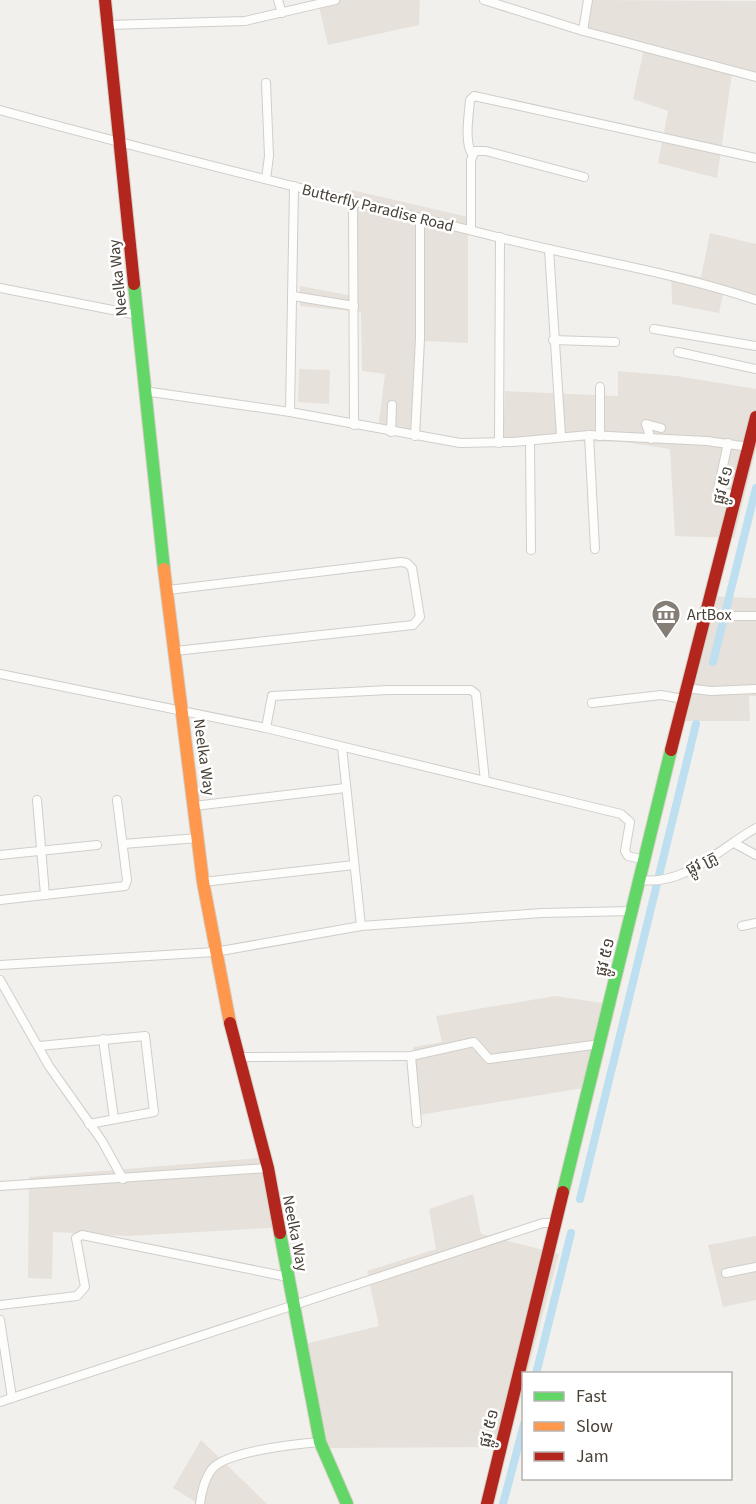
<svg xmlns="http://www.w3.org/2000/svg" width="756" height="1504" font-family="'Source Sans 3','Noto Sans Khmer',sans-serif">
<rect width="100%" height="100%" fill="#f2f0ed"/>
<!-- residential -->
<g fill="#e6e1da">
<path d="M 328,0 L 420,0 L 419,25 L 328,45 L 318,3 Z"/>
<path d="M 589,0 L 756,1 L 756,79 L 732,73 L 717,178 L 658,163 L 668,111 L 633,99 L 644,49 L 584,33 Z"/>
<path d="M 352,190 L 468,217 L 468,343 L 425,341 L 420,438 L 383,432 L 379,421 L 385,374 L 362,371 L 361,312 L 300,306 L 300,286 L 353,296 Z"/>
<path d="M 710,233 L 756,244 L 756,301 L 723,294 L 719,313 L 672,304 L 671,271 L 701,277 Z"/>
<path d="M 299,369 L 330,370 L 329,404 L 298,402 Z"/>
<path d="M 618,371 L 677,376 L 756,389 L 756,448 L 734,538 L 675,536 L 670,449 L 624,442 L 569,441 L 503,447 L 505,391 L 618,396 Z"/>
<path d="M 704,596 L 756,598 L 756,696 L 749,696 L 750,721 L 674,721 Z"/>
<path d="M 555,996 L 616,1005 L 596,1086 L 419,1115 L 413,1047 L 442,1042 L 436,1016 Z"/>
<path d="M 270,1157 L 287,1227 L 128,1236 L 53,1232 L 52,1279 L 28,1278 L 29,1177 Z"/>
<path d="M 473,1194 L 481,1234 L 559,1254 L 527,1373 L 524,1374 L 523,1388 L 508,1447 L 320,1448 L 297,1346 L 379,1326 L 367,1271 L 436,1249 L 429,1209 Z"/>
<path d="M 756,1236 L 756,1300 L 723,1307 L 708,1245 Z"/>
<path d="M 201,1440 L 267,1504 L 199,1504 L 173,1488 Z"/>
</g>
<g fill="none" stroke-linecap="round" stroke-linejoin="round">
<!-- canal -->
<g stroke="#bddff0" stroke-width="8">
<path d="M 713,662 L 756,488"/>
<path d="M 580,1199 L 696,724"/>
<path d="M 536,1374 L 571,1233"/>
<path d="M 503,1504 L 524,1424"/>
</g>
<!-- street casing -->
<g stroke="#d0ceca" stroke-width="10">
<g id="street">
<path d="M 278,0 L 282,13"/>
<path d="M 484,0 L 583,31 L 756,77"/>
<path d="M 107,25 L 245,21 L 335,0"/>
<path d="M 583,31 L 588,0"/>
<path d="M 0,110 C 166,156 334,196 501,238 C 585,259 673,272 756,300"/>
<path d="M 472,154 C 464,141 469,115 470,100 L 474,96 L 756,158"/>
<path d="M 266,179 L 269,156 L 266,83"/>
<path d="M 353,201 L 354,425"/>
<path d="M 471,229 L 471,160 L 475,151 L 486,151 L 584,177"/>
<path d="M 549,249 L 561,436"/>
<path d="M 0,288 L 138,315"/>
<path d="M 293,296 L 354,306"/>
<path d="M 654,329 L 756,346"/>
<path d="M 553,340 L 615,342"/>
<path d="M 678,352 L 756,369"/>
<path d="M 144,391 L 290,412 L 460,443 L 513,442 L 589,435 L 707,441 L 749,447"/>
<path d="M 290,412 L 294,186"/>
<path d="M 391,432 L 392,405"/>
<path d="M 589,435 L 595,549"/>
<path d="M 415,436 L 420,339 L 420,218"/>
<path d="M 600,436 L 600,387"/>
<path d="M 651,439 L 646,424 L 661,428"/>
<path d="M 530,441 L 531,550"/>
<path d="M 499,443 L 500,237"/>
<path d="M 728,443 L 718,489 L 736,497"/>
<path d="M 168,590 L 401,562 L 407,563 L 412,568 L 420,617 L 413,625 L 175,651"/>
<path d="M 706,616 L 756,616"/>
<path d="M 0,674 L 266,728 L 621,814 L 630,822 L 625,851 L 628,856 L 645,860"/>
<path d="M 686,688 L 711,691 L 756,689"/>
<path d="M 592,703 L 661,695 L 683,699"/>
<path d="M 266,728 L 272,696 L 388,690 L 471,690 L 476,694 L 485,781"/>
<path d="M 342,747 L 361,926"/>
<path d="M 37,800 L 45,895"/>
<path d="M 194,806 L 345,788"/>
<path d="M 734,843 L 756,855"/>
<path d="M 123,844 L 198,838"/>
<path d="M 0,855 L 97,845"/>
<path d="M 640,880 C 686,886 720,848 756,828"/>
<path d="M 203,882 L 354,865"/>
<path d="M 0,900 L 125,886 L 127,880 L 117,800"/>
<path d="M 742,926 L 756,923"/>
<path d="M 0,965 L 215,952 L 361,926 L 542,913 L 632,911"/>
<path d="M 0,980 L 49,1066 L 102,1141 L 123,1179"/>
<path d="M 103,1039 L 114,1119"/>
<path d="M 39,1046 L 145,1036 L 154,1112 L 89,1124"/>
<path d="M 411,1056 L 417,1123"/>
<path d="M 237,1057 L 411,1056 L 474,1042 L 489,1059 L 600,1044"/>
<path d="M 0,1186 L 268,1168"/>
<path d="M 726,1273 L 756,1267"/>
<path d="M 0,1305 L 77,1296 L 85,1287 L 76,1238 L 82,1235 L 288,1277"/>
<path d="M 0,1320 L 12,1398"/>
<path d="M 0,1402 L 543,1223 L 555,1223"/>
<path d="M 200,1504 C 201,1493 205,1478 212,1469 C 227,1451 297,1444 320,1442"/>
</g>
</g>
<!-- fast casing -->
<g stroke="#d5cfc6" stroke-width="14">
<g id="fast">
<path d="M 134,284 L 164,569"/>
<path d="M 563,1192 L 671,750"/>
<path d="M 280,1233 L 320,1442 L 347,1504"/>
</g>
</g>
<!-- slow casing -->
<g stroke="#d5cfc6" stroke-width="14">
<path id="slow" d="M 164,569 L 203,882 L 230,1023"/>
</g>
<!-- jam casing -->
<g stroke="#d5cfc6" stroke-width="14">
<g id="jam">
<path d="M 105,0 L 134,284"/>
<path d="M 671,750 L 756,417"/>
<path d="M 230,1023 L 268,1168 L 280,1233"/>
<path d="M 487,1504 L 563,1192"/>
</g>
</g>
<!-- street -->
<use href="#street" stroke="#fdfdfc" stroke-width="8"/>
<!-- fast -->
<use href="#fast" stroke="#63d668" stroke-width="12"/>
<!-- slow -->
<use href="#slow" stroke="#ff974d" stroke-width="12"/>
<!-- jam -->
<use href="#jam" stroke="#b3261e" stroke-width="12"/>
</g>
<!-- icons -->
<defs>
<g id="museum-pin" transform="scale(1.5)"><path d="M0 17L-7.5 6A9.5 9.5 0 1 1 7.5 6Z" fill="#847e77" stroke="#fff"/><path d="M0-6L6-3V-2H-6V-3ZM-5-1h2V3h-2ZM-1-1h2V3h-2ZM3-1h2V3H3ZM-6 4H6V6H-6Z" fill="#fff"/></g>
</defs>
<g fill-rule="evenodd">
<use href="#museum-pin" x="666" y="614"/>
</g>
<g text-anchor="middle" stroke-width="5" stroke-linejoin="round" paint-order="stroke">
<!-- street labels -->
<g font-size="16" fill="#494138" stroke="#fff">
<text transform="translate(378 207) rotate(14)" y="6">Butterfly Paradise Road</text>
<text transform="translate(117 278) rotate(-96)" y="6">Neelka Way</text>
<text transform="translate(722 485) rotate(-75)" y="6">ផ្លូវ ៥១</text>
<text transform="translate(205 757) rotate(82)" y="6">Neelka Way</text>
<text transform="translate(701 862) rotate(-26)" y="6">ផ្លូវ គ្រូ</text>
<text transform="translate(604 957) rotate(-77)" y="6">ផ្លូវ ៥១</text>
<text transform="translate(296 1233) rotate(79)" y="6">Neelka Way</text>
<text transform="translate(488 1428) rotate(-76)" y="6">ផ្លូវ ៥១</text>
</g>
<!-- poi labels -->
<g font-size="16" fill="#494138" stroke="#fff" text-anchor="start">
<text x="687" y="620">ArtBox</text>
</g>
</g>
<!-- legend -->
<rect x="522" y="1372" width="210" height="108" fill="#ffffff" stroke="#b6b3af" stroke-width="1.5"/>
<rect x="534" y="1392" width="30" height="9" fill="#63d668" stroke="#b6b3af" stroke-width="1.5"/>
<text x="576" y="1402" font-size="18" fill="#494138">Fast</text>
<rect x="534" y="1422" width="30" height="9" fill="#ff974d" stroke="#b6b3af" stroke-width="1.5"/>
<text x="576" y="1432" font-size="18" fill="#494138">Slow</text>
<rect x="534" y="1452" width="30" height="9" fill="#b3261e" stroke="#b6b3af" stroke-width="1.5"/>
<text x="576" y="1462" font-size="18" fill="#494138">Jam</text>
</svg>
